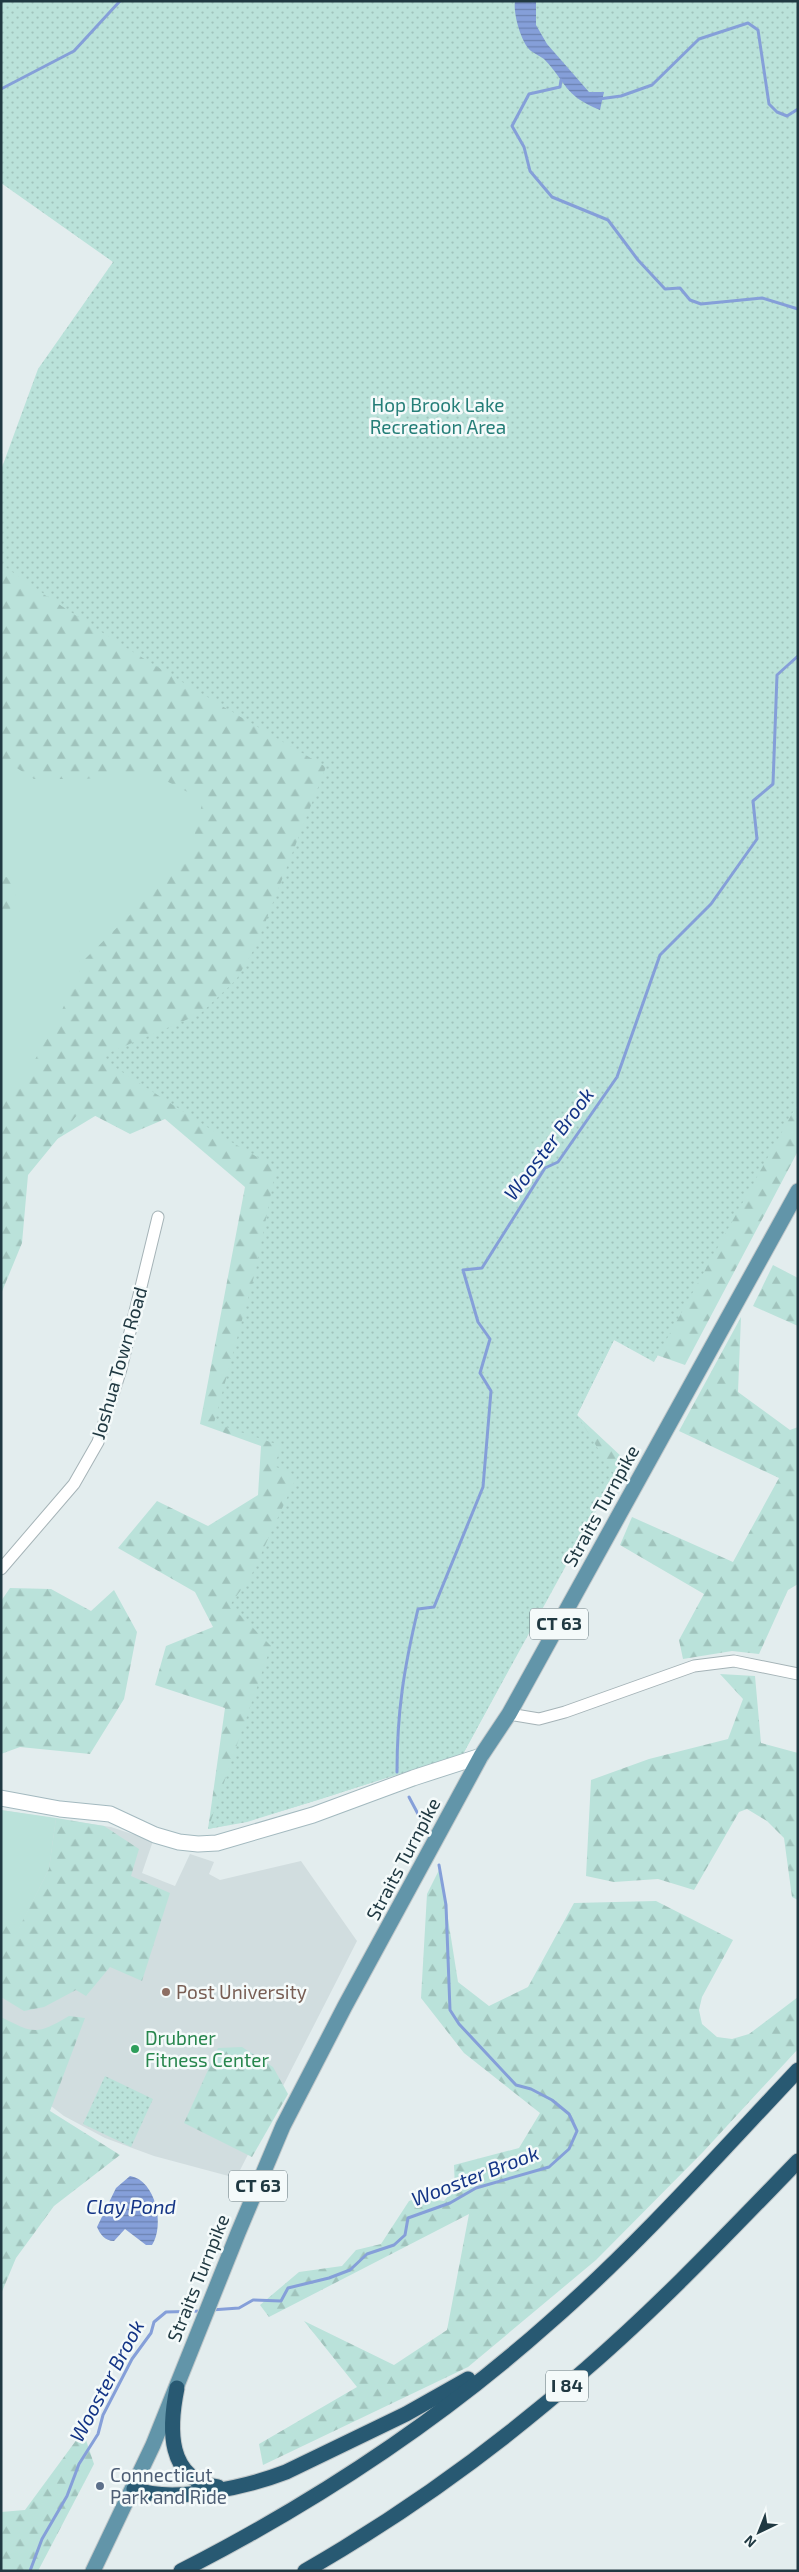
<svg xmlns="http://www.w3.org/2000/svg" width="799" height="2572" font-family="'Exo 2',sans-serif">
<defs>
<pattern id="forest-firs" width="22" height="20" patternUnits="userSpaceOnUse" patternTransform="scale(1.25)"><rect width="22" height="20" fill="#bae2da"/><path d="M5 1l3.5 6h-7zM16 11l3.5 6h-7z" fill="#a0c3bc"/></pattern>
<pattern id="park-dots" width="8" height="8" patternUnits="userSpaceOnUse" patternTransform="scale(1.25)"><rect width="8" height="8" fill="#bae2da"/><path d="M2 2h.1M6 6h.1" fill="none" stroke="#a0c3bc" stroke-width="1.8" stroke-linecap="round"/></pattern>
<pattern id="water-rules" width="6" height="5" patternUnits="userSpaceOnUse" patternTransform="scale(1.25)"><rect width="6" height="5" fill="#859fd9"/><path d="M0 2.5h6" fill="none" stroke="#6c83b2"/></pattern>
</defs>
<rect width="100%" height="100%" fill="#e3edee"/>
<!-- built -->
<path fill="#d1dddf" d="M 1,1810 L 111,1827 L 153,1841 L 142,1873 L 175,1886 L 190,1854 L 214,1862 L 209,1874 L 220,1880 L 301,1861 L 357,1941 L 236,2178 L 154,2156 L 105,2138 L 64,2116 L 26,2087 L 1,2131 Z"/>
<!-- grass -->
<g fill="#bae2da">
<path d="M 1,510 L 649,949 L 143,1087 L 1,1173 Z"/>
<path d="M 1,1810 L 56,1818 L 49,1869 L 19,1929 L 1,1914 Z"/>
</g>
<!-- forest -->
<g fill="url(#forest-firs)">
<path d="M 1,564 L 26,583 L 196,691 L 327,767 L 798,1090 L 798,1151 L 685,1365 L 614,1340 L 577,1415 L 623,1458 L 463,1754 C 379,1777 293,1813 208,1829 L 225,1708 L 155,1685 L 166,1646 L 213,1627 L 195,1592 L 118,1548 L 157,1501 L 208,1526 L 258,1495 L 261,1446 L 200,1424 L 245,1187 L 165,1119 L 130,1134 L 82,1109 L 28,1175 L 22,1243 L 1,1294 L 1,1094 L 24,1079 L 58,1019 L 85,959 L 189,857 L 203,800 L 149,772 L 85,779 L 34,779 L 1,758 Z"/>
<path d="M 1,876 L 21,880 L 1,934 Z"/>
<path d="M 773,1265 L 798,1278 L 798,1326 L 753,1306 Z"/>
<path d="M 741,1317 L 738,1392 L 790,1430 L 798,1427 L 798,1584 L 788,1590 L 759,1654 L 732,1651 L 683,1659 L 679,1640 L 704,1594 L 620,1545 L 632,1517 L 733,1562 L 779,1478 L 679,1431 Z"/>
<path d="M 10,1588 L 51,1589 L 91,1611 L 114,1590 L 137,1632 L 124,1699 L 90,1754 L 20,1747 L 1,1754 L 1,1601 Z"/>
<path d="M 720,1674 L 755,1676 L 761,1743 L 798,1753 L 798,1900 L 792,1897 L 784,1838 L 767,1821 L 747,1809 L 739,1812 L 694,1890 L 658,1879 L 614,1882 L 586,1876 L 591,1780 L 649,1759 L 728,1739 L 743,1699 Z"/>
<path d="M 56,1818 L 104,1826 L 139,1849 L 131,1876 L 170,1893 L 142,1981 L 110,1967 L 86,1996 L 76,1990 L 44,2007 L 24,2011 L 1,1997 L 1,1914 L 19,1928 L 49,1869 Z"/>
<path d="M 440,1868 L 458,1982 L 489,2006 L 528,1987 L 574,1903 L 656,1901 L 733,1940 L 702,1997 L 699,2010 L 702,2024 L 717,2037 L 732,2039 L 749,2034 L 798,1997 L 798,2049 L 703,2152 L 596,2260 L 468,2367 L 263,2465 L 259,2444 L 357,2387 L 304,2321 L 394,2365 L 447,2330 L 469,2214 L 269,2317 L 260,2305 L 299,2272 L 342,2266 L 356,2250 L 381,2244 L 409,2201 L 420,2197 L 444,2201 L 455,2188 L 454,2165 L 519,2148 L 540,2113 L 464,2053 L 421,1998 L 427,1894 Z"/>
<path d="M 69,2016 L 85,2018 L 50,2111 L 120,2155 L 54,2206 L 16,2258 L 1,2294 L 1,2017 C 34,2034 37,2035 69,2016 Z"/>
<path d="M 242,2047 L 273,2067 L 288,2094 L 252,2157 L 184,2123 L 218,2048 Z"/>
<path d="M 83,2431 L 94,2464 L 38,2571 L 1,2571 L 1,2512 L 25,2510 Z"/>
</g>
<!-- park -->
<g fill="url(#park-dots)">
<path d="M 1,1 L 798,1 L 798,1103 L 654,1362 L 614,1340 L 577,1415 L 615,1476 L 463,1754 L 247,1822 L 208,1829 L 271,1646 L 230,1605 L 251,1576 L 297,1476 L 274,1466 L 282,1446 L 214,1423 L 256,1269 L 276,1168 L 221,1136 L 99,1057 L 200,1014 L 236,980 L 256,946 L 326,767 C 216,702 105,639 1,564 L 1,470 L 38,369 L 113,262 L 1,183 Z"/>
<path d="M 105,2076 L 153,2099 L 131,2147 L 83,2124 Z"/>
</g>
<!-- water -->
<g fill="url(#water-rules)">
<path d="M 515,1 L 536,1 L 536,25 L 547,44 L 589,92 L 604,92 L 600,110 C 563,95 568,84 544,59 C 540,56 535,54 531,51 C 521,43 513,13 515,1 Z"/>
<path d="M 130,2176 C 156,2180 165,2226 152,2245 L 146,2245 L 125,2229 L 114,2241 C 105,2241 100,2234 97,2227 L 116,2188 Z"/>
</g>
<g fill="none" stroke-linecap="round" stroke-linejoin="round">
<!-- stream -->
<g stroke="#859fd9" stroke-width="3">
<path d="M 561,80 L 560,87 L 529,94 L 512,126 L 524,147 L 530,171 L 552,197 L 608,220 L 638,260 L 665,289 L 680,288 L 690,300 L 701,304 L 762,298 L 798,309"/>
<path d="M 1,89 L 74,51 L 120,1"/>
<path d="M 599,99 L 621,96 L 652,85 L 699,39 L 748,23 L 758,30 L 769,104 L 777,112 L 787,116 L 798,109"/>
<path d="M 397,1772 C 397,1711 404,1668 418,1609 L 434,1607 L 483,1487 L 491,1391 L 480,1373 L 490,1339 L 478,1322 L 463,1270 L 482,1268 L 545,1168 L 558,1162 L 617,1077 L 660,955 L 711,904 L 757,839 L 753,801 L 773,784 L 777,675 L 798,656"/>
<path d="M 409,1797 L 427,1831"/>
<path d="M 211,2310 L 239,2308 L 253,2300 L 281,2301 L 288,2288 L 329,2278 L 350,2270 L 367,2254 L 394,2245 L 405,2235 L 408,2218 L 450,2203 L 476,2188 L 549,2167 L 569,2149 L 577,2131 L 569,2114 L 552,2100 L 531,2089 L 516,2085 L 459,2024 L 450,2010 L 446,1905 L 439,1865"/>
<path d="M 30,2571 L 42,2539 L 67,2496 L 79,2464 L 98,2434 L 103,2415 L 132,2359 L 151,2333 L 154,2322 L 166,2312 L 202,2311"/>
</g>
<!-- street casing -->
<g stroke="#a5b3b7" stroke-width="13">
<g id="street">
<path d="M 1,1569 L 74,1484 L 98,1442 L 121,1369 L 158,1217"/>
<path d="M 509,1714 L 539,1719 L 565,1712 L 694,1666 L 734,1661 L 798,1674"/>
</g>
</g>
<!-- secondary casing -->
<g stroke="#a3b9bf" stroke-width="17">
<path id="secondary" d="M 1,1798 L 60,1809 L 110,1814 L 155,1835 L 179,1842 L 198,1844 L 217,1843 L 313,1815 L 413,1778 L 481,1756"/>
</g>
<!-- primary casing -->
<g stroke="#c1c8ca" stroke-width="17">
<path id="primary" d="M 93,2571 L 153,2445 L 238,2233 L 283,2126 L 345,2006 L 481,1756 L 509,1714 L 798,1191"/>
</g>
<!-- highway casing -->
<g stroke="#c1c8ca" stroke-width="17">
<g id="highway">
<path d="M 177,2388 C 169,2427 166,2480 218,2487"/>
<path d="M 134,2489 C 173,2504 247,2487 286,2472 L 406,2414 L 468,2379"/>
<path d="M 181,2571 C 314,2503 439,2421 550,2322 C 639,2244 717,2156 798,2070"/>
<path d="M 305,2571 C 406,2513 500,2445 587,2368 C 661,2304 730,2231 798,2161"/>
</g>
</g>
<!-- street -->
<use href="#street" stroke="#fff" stroke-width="11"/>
<!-- secondary -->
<use href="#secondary" stroke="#fff" stroke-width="15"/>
<!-- primary -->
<use href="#primary" stroke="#6295a9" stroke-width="15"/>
<!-- highway -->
<use href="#highway" stroke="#285972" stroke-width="15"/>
</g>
<!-- markers -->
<circle fill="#8d6e63" stroke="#f4fafa" stroke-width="2" cx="166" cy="1992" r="5"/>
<circle fill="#2e9e5b" stroke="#f4fafa" stroke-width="2" cx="135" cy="2049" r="5"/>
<circle fill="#5c6f8a" stroke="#f4fafa" stroke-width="2" cx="100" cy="2486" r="5"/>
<g text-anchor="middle" stroke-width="5" stroke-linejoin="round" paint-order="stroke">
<!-- shield labels -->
<g fill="#f4fafa" stroke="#607379" stroke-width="1">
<rect x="530" y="1608.5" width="58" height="31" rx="4"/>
<rect x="229" y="2170.5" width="58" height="31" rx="4"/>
<rect x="546" y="2370.5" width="42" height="31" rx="4"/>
</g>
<g font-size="18" font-weight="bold" fill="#203942">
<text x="559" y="1630">CT 63</text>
<text x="258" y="2192">CT 63</text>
<text x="567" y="2392">I 84</text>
</g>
<!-- park labels -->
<g font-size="19" fill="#257e78" stroke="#f4fafa">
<text x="438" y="412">Hop Brook Lake<tspan x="438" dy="22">Recreation Area</tspan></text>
</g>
<!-- street labels -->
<g font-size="19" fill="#203942" stroke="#f4fafa">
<text transform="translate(119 1363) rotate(-74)" y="7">Joshua Town Road</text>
<text transform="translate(601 1506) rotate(-61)" y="7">Straits Turnpike</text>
<text transform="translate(403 1859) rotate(-62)" y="7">Straits Turnpike</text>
<text transform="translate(198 2278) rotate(-68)" y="7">Straits Turnpike</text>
</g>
<!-- education labels -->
<g font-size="19" fill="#785e54" stroke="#f4fafa" text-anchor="start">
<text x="176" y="1999">Post University</text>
</g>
<!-- leisure labels -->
<g font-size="19" fill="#27864d" stroke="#f4fafa" text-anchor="start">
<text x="145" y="2045">Drubner<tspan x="145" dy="22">Fitness Center</tspan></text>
</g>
<!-- service labels -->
<g font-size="19" fill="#4e5e75" stroke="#f4fafa" text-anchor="start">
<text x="110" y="2482">Connecticut<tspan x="110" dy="22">Park and Ride</tspan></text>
</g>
<!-- water labels -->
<g font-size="20" font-style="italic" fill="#133486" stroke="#f4fafa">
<text transform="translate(549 1144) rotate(-53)" y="7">Wooster Brook</text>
<text transform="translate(475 2176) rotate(-21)" y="7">Wooster Brook</text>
<text x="131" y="2214">Clay Pond</text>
<text transform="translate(107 2381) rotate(-62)" y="7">Wooster Brook</text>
</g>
</g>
<!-- border -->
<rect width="799" height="2572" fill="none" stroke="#203942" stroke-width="5"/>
<!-- north arrow -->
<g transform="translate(759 2532) rotate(223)" stroke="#f4fafa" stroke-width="4" paint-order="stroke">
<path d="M0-4L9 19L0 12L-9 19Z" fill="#203942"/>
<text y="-8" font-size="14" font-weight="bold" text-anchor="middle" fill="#203942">N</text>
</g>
</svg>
